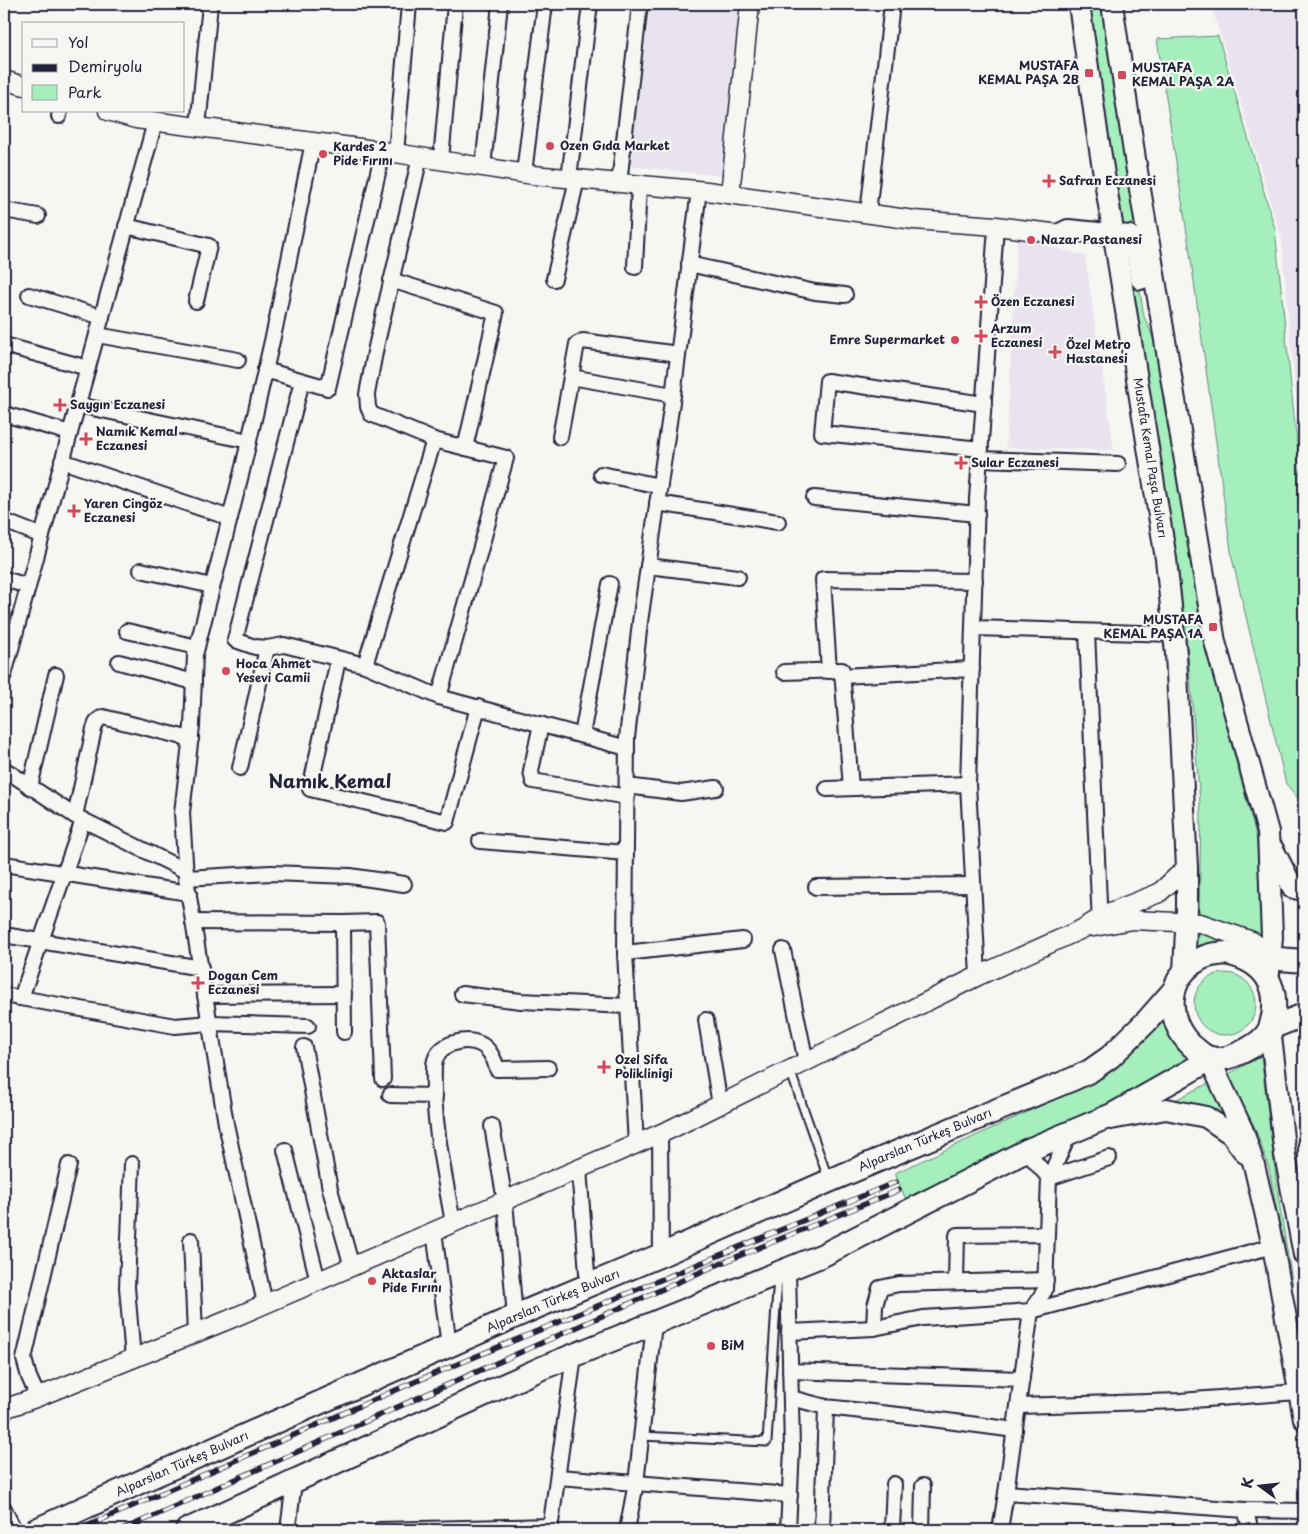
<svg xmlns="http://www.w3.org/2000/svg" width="1308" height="1534" font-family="'Playpen Sans',sans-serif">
<rect width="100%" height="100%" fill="#f6f6f2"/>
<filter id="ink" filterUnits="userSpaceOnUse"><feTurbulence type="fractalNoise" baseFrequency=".02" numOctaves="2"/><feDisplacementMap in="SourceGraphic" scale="10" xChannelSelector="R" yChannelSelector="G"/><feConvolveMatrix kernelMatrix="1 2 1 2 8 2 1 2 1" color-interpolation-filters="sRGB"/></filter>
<g filter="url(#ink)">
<!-- built -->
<g fill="#e9e3ef">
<path d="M 650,4 L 742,4 L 722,176 L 629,166 Z"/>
<path d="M 1211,4 L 1304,4 L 1304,468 L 1290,340 L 1282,240 Z"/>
<path d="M 1017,237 L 1085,256 L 1114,450 L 1006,448 Z"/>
</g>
<!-- green -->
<g fill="#a5efbd" stroke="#64887c">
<path d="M 1088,4 L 1101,4 L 1135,223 L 1122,226 Z"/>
<path d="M 1218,36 L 1275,229 L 1304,513 L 1304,793 L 1298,798 L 1286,784 L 1232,558 L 1190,253 L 1157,39 Z"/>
<path d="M 1134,255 L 1144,316 L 1156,345 L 1195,590 L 1212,672 L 1257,839 L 1261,938 L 1231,924 L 1199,916 L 1201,816 L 1190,676 L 1181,592 L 1168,507 L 1127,257 Z"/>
<path d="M 1197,930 L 1241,943 L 1195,953 Z"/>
<circle cx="1225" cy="1004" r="31"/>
<path d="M 1165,1019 L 1192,1064 L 1038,1140 L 905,1198 L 895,1173 L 1101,1078 C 1126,1061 1145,1042 1165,1019 Z"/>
<path d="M 1261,1056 L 1278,1195 L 1293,1286 L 1290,1287 L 1269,1168 L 1255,1128 L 1227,1075 Z"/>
<path d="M 1211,1082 L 1244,1142 L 1165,1105 Z"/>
</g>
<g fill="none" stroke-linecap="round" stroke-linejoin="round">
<!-- service casing -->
<g stroke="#22223b" stroke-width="11">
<g id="service">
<path d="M 790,1070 L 828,1178"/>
<path d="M 641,1436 L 767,1442 L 778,1276"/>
<path d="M 4,1501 L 18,1530"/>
</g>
</g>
<!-- minor casing -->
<g stroke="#22223b" stroke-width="18">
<g id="minor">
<path d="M 59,116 L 60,111"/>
<path d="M 198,127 L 210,4"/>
<path d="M 396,153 L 409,4"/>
<path d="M 420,157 L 376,347 L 367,394 L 368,407 L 371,414 L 434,440 L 506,458 L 439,697"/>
<path d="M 441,160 L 455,4"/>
<path d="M 483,167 L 500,4"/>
<path d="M 524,173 L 545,4"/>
<path d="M 569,178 L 590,4"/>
<path d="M 619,183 L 640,4"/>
<path d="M 4,210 L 38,216"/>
<path d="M 868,213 L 892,4"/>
<path d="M 126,226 L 209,246 L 196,301"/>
<path d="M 689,264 L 815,292 L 845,295"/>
<path d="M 635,267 L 639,185"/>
<path d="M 554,279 L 577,179"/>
<path d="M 391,280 L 496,313 L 465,448"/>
<path d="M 29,295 L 102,317"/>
<path d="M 97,335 L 238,360"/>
<path d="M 4,345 L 88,368"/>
<path d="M 265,370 L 328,388 L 383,151"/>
<path d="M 571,377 L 673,395"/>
<path d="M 302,381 L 235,640 L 255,647 L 267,648 L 284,645 L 365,665 L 439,697 L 627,748"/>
<path d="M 78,405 L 249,441"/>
<path d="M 4,414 L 70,433"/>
<path d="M 560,437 L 577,344 L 583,341 L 678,354"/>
<path d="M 981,449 L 822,433 L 827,381 L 984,404"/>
<path d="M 980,459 L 1118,464"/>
<path d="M 62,461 L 230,518"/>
<path d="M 601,474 L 660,486"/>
<path d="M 814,498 L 977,514"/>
<path d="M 657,503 L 778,522"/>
<path d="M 4,521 L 42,536"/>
<path d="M 648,566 L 738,577"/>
<path d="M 141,570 L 212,586"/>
<path d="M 4,579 L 28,586"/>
<path d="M 973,628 L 1174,634"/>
<path d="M 127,631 L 197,647"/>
<path d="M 1087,632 L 1100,925"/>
<path d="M 338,660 L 310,789 L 447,822 L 478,707"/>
<path d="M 119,662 L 194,682"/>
<path d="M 365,665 L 434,440"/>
<path d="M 829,671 L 823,579 L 975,581"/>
<path d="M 784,672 L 842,670 L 851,788"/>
<path d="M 4,675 L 155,122"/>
<path d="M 842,676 L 972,669"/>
<path d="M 541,724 L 531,771 L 533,781 L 627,797"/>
<path d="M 582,735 L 610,584"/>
<path d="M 240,768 L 267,648"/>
<path d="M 4,769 L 75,816 L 186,871"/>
<path d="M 627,786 L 681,793 L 716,788"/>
<path d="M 30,787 L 56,675"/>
<path d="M 827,789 L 968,784"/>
<path d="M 75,816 L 94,729 L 97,721 L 103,717 L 191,739"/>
<path d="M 480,841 L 626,853"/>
<path d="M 4,864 L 189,893"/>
<path d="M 186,878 L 271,873 L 350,876 L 404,884"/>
<path d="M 816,887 L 973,885"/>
<path d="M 193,922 L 343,923 L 377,922 L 383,1079"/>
<path d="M 343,923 L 344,1032"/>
<path d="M 4,935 L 201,968"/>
<path d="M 783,950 L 806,1062"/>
<path d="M 625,953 L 743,940"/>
<path d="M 978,976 L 968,784 L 977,499 L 996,226"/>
<path d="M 462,994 L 521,1001 L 628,1006"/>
<path d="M 4,995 L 175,1026 L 210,1023 L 308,1026"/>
<path d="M 205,995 L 344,994"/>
<path d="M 21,998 L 83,820"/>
<path d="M 706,1020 L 720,1105"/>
<path d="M 304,1047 L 330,1189 L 352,1267"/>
<path d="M 390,1095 L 435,1096"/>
<path d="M 492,1126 L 505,1201 L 515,1317"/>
<path d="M 660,1134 L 661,1255"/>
<path d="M 636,1144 L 625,953 L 627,738 L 640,622 L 674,388 L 699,190"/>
<path d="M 285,1150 L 318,1281"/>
<path d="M 132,1164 L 127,1287 L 133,1359"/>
<path d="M 579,1169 L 588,1286"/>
<path d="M 1049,1178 L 1109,1158"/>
<path d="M 1049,1178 L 1070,1132"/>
<path d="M 453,1223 C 444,1171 432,1120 434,1067 C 434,1045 462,1036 480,1044 C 489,1048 495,1060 497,1069 L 548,1068"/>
<path d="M 434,1231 L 449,1346"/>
<path d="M 191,1240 L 195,1334"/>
<path d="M 788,1270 L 792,1449 L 788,1530"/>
<path d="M 956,1282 L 957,1235 L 1047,1234"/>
<path d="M 265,1304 L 226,1124 L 186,878 L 182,813 L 192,726 L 195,655 L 243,467 L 275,328 L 313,142"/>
<path d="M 874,1328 L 875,1306 L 880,1288 L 899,1284 L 1046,1280"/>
<path d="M 789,1332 L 874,1328 L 923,1318 L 1031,1311 L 1045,1290 L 1049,1178 L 1026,1151"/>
<path d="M 790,1371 L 1022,1379"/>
<path d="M 38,1397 L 29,1377 L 24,1359 L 69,1165"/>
<path d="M 791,1398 L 826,1407 L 917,1417 L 1015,1430"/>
<path d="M 1018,1406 L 1180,1401 L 1298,1392"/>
<path d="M 558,1477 L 790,1495"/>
<path d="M 1006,1493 L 1245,1510 L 1251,1530"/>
<path d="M 1245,1510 L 1304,1511"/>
<path d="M 288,1530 L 294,1482"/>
<path d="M 379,1530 L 551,1526"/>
<path d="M 550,1530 L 574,1356"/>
<path d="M 627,1530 L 636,1483 L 654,1324"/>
<path d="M 822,1530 L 826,1407"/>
<path d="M 892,1530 L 894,1484"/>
<path d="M 922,1530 L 923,1486"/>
<path d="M 1000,1530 L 1006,1493 L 1031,1311 L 1273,1246"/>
</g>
</g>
<!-- tertiary casing -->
<g stroke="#22223b" stroke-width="21">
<g id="tertiary">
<path d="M 4,80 L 24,86"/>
<path d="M 108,111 L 136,119 L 383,151 L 533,175 L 707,191 L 914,220 L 996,226 L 1060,234"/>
<path d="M 730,194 L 750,4"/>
<path d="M 1094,927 L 1132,920 L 1200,923 L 1252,941 L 1260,947 L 1270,959"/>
<path d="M 4,1409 L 38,1397 L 228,1320 L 671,1129 L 978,976 L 1082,929 L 1108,913 L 1159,893 L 1187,867"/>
</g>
</g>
<!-- secondary casing -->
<g stroke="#22223b" stroke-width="24">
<g id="secondary">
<path d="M 1079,4 L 1097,131 L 1166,559 L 1176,654 L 1187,867 L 1187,908 L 1184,972"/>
<path d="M 1112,4 L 1135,159 L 1215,642 L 1268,832 L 1272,937 L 1269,973"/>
<path d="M 1060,234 L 1068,230 L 1129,236 L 1137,255 L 1141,279"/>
<path d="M 1273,849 L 1293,888 L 1304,890"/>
<path d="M 1270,1028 L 1285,1155 L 1304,1255"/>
<path d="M 1209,1058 L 1243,1131 L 1254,1165 L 1273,1246 L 1304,1419"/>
<path d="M 1111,1119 L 1166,1109 L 1206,1117 L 1231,1134 L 1245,1153"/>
</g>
</g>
<!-- primary casing -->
<g stroke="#22223b" stroke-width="26">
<g id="primary">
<path d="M 1226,953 C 1264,961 1282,986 1271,1025 C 1268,1037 1254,1046 1244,1051 C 1233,1056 1223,1061 1211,1058 C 1203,1057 1198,1050 1192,1046 C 1165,1021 1165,978 1200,959 C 1208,954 1217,954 1226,953 Z"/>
<path d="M 1242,956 L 1304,961"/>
<path d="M 1270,1028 L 1304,1015"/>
<path d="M 36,1530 L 151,1477 L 534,1308 L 661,1255 L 829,1181 L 985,1115 L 1073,1079 L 1090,1071 L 1110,1057 L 1146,1022 L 1174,990"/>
<path d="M 187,1530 L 542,1368 L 823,1255 L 1026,1151 L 1112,1115 L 1197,1067 L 1209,1058"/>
</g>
</g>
<!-- service -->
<use href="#service" stroke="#f6f6f2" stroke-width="7"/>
<!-- minor -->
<use href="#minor" stroke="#f6f6f2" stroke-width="14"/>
<!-- tertiary -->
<use href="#tertiary" stroke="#f6f6f2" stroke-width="18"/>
<!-- secondary -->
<use href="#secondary" stroke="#f6f6f2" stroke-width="20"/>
<!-- primary -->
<use href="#primary" stroke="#f6f6f2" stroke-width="22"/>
<!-- rail casing -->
<g stroke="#22223b" stroke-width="5.5">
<g id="rail">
<path d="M 78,1530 L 412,1383 L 896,1182"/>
<path d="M 122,1530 L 712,1267 L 899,1190"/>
</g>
</g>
<!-- rail -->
<use href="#rail" stroke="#f6f6f2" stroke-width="4" stroke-dasharray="11" stroke-linecap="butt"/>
</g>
</g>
<!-- markers -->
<g fill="#d1495b" stroke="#f6f6f2" stroke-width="2">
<rect x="1084" y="68" width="10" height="10" rx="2.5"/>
<rect x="1117" y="70" width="10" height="10" rx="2.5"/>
<circle cx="550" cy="146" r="5"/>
<circle cx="323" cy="154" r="5"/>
<path d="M1046.5 173.5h5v5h5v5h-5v5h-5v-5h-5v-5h5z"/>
<circle cx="1031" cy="240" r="5"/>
<path d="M978.5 294.5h5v5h5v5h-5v5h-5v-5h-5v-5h5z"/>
<path d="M978.5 328.5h5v5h5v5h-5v5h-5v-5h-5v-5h5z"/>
<circle cx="955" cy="340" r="5"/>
<path d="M1052.5 344.5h5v5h5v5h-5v5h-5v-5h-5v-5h5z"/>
<path d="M57.5 397.5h5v5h5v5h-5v5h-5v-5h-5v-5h5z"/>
<path d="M83.5 431.5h5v5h5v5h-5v5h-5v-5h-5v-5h5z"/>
<path d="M958.5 455.5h5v5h5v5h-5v5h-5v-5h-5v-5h5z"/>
<path d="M71.5 503.5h5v5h5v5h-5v5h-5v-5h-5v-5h5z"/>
<rect x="1208" y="622" width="10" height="10" rx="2.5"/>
<circle cx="226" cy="671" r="5"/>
<path d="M195.5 975.5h5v5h5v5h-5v5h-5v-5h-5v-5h5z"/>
<path d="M601.5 1059.5h5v5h5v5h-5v5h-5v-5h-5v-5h5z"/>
<circle cx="372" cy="1281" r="5"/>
<circle cx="711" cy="1346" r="5"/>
</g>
<g text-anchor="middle" stroke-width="4.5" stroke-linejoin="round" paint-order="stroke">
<!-- poi labels -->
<g font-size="12" font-weight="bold" fill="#22223b" stroke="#f6f6f2" text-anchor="start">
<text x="1079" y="70" text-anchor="end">MUSTAFA<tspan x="1079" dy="14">KEMAL PAŞA 2B</tspan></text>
<text x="1132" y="72">MUSTAFA<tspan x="1132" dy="14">KEMAL PAŞA 2A</tspan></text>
<text x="560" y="150">Ozen Gıda Market</text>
<text x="333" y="151">Kardes 2<tspan x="333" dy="14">Pide Fırını</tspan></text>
<text x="1059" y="185">Safran Eczanesi</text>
<text x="1041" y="244">Nazar Pastanesi</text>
<text x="991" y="306">Özen Eczanesi</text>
<text x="991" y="333">Arzum<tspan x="991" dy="14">Eczanesi</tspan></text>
<text x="945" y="344" text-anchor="end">Emre Supermarket</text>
<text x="1066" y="349">Özel Metro<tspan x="1066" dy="14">Hastanesi</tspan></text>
<text x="70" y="409">Saygın Eczanesi</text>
<text x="96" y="436">Namık Kemal<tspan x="96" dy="14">Eczanesi</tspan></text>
<text x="971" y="467">Sular Eczanesi</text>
<text x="84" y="508">Yaren Cingöz<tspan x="84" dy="14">Eczanesi</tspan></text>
<text x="1203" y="624" text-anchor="end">MUSTAFA<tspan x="1203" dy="14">KEMAL PAŞA 1A</tspan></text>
<text x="236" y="668">Hoca Ahmet<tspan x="236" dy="14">Yesevi Camii</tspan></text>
<text x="208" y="980">Dogan Cem<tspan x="208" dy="14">Eczanesi</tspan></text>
<text x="615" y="1064">Ozel Sifa<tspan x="615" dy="14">Poliklinigi</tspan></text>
<text x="382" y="1278">Aktaslar<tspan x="382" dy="14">Pide Fırını</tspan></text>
<text x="721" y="1350">BiM</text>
</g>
<!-- street labels -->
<g font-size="12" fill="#22223b" stroke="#f6f6f2">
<text transform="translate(1150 458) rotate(81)" y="4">Mustafa Kemal Paşa Bulvarı</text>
<text transform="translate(925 1140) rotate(-23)" y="4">Alparslan Türkeş Bulvarı</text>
<text transform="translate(553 1301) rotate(-23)" y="4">Alparslan Türkeş Bulvarı</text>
<text transform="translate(182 1464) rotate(-24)" y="4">Alparslan Türkeş Bulvarı</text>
</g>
<!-- district labels -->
<g font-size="18" font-weight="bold" fill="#22223b" stroke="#f6f6f2">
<text x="330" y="788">Namık Kemal</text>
</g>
</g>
<!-- margin -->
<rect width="1308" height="1534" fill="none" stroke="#f6f6f2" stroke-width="20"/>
<rect x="10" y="10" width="1288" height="1514" fill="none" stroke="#22223b" stroke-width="2" filter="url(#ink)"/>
<!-- legend -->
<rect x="22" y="22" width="162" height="90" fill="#f6f6f2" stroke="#a1a1a9"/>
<rect x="32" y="39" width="25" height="8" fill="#f6f6f2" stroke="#a1a1a9"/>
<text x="68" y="48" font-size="15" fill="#22223b">Yol</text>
<rect x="32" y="64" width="25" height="8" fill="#22223b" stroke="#a1a1a9"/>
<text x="68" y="72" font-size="15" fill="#22223b">Demiryolu</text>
<rect x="32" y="85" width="25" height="15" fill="#a5efbd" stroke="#a1a1a9"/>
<text x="68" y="98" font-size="15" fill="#22223b">Park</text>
<!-- north arrow -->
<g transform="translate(1260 1486) rotate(285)" stroke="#f6f6f2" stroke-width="4" paint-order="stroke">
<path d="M0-4L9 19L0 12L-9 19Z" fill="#22223b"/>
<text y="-8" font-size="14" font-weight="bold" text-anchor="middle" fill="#22223b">K</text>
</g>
</svg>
